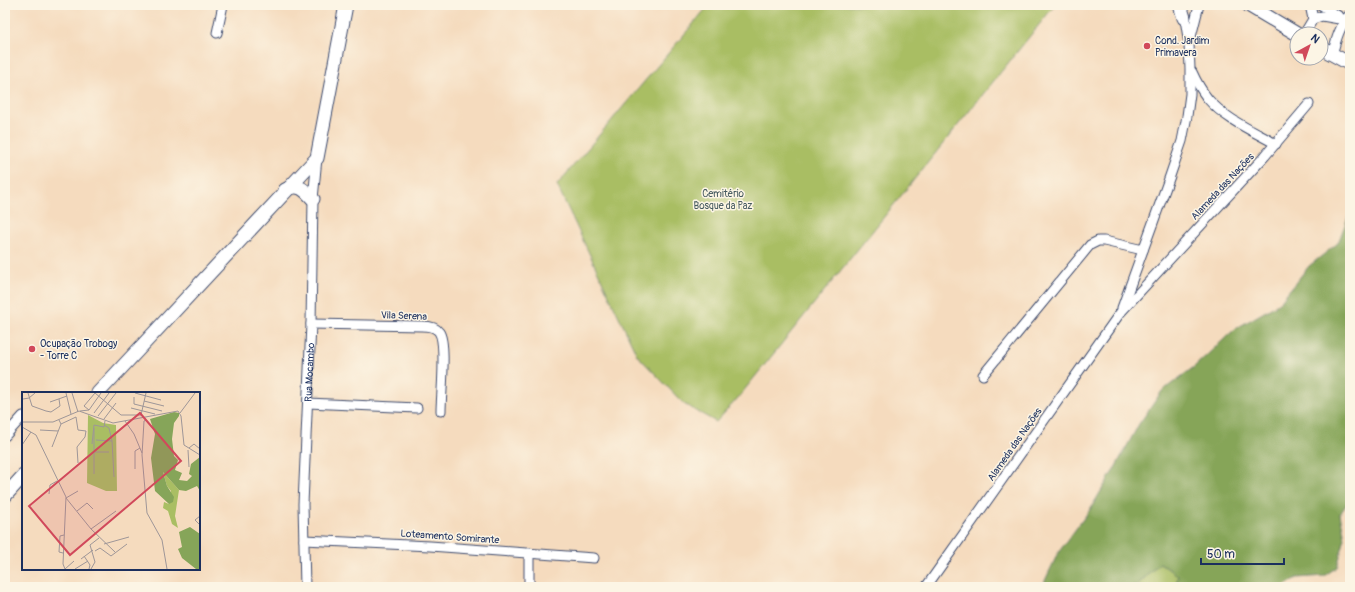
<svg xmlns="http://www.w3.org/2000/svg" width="1355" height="592" font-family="Pangolin,sans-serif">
<rect width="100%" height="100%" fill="#fcf5e5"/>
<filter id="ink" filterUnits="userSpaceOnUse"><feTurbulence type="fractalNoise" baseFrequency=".025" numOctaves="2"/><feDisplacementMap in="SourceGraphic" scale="8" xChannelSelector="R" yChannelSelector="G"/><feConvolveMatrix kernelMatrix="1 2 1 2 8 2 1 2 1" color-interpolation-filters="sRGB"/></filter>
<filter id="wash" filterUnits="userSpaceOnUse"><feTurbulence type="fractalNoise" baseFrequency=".012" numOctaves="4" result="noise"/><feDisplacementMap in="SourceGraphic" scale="16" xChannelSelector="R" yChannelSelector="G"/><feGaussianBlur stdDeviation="0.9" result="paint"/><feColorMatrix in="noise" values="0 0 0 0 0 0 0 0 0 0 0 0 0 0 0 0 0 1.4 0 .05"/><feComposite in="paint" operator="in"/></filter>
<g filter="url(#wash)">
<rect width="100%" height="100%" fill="#f5dbbe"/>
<!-- green -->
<g fill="#a9be63" stroke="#627660">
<path d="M 709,5 L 1055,5 L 737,399 L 716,422 L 684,404 L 637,355 L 557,185 Z"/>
<path d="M 1160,563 L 1178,576 L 1175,587 L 1135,587 Z"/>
</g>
<!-- forest -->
<path fill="#86a559" stroke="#506a5c" d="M 1350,212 L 1350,499 L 1340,514 L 1345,538 L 1337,567 L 1324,576 L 1297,578 L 1283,587 L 1175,587 L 1178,576 L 1160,563 L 1135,587 L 1042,587 L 1058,553 L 1089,511 L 1115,468 L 1139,424 L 1162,391 L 1194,367 L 1235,329 L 1278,304 L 1309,266 L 1338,243 Z"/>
</g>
<g filter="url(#ink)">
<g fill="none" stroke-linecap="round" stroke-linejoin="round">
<!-- street casing -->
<g stroke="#3c496c" stroke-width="11">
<g id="street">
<path d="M 1321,5 L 1340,17"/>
<path d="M 1313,19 L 1322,16 L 1345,20"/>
<path d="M 217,33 L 223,5"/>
<path d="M 1304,34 L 1313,19 L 1310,5"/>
<path d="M 1190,41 L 1199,5"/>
<path d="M 1332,55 C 1336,40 1340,25 1350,14"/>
<path d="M 1192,72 C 1196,81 1201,90 1208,99 C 1225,119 1253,131 1276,144"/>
<path d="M 1122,308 L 1170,176 L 1182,141 L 1187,116 L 1190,94 L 1190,69 L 1189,44 L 1184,13"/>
<path d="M 311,324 L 422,326 C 428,326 436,327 439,332 C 447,343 441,395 441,411"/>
<path d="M 983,375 L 1090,245 L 1098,241 L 1104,241 L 1143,250"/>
<path d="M 308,403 L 417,408"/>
<path d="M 5,436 L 23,416"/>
<path d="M 304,540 L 430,546 L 594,558"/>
<path id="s1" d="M 305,587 L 303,504 L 311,324 L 313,199 L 317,158"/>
<path d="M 529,587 L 529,553"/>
<path d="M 926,587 L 1120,313 L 1265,156 L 1309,104"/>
</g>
</g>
<!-- secondary casing -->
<g stroke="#3c496c" stroke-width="15">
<g id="secondary">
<path d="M 1180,5 L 1184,18"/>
<path d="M 1248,5 L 1297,34"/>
<path d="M 1321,48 L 1350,64"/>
<path d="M 285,190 C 299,183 304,189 313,199"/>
<path d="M 98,393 L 317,158 L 346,5"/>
<path d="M 5,496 L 23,476"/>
</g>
</g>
<!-- street -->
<use href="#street" stroke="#fff" stroke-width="9"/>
<!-- secondary -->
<use href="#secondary" stroke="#fff" stroke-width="13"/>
</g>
</g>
<!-- markers -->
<g fill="#d1495b" stroke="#fcf5e5" stroke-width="1.5">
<circle cx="1147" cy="46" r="4"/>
<circle cx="32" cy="349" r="4"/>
</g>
<g text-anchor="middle" stroke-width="3" stroke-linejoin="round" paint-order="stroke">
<!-- poi labels -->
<g font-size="10" fill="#1b2f5e" stroke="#fcf5e5" text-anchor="start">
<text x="1155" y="44">Cond. Jardim<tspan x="1155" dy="12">Primavera</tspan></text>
<text x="40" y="347">Ocupação Trobogy<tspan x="40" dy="12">- Torre C</tspan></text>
</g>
<!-- street labels -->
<g font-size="10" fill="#1b2f5e" stroke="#fcf5e5">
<text transform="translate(1222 186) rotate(-47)" y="4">Alameda das Nações</text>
<text transform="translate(404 315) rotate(2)" y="4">Vila Serena</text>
<text dy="4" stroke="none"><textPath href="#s1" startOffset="215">Rua Mocambo</textPath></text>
<text transform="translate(1014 444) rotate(-55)" y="4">Alameda das Nações</text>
<text transform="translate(450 536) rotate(4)" y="4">Loteamento Somirante</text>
</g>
<!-- park labels -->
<g font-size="10" fill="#465a60" stroke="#fcf5e5">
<text x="723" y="197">Cemitério<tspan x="723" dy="12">Bosque da Paz</tspan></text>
</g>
</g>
<!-- overview -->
<g transform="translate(22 392)">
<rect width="178" height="178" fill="#f5dbbe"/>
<path d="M 66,23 L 81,31 L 94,33 L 95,99 L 84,99 L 65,91 ZM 141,80 L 157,98 L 153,124 L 156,136 L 150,132 L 146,119 L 141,116 L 142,110 L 147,112 L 149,99 L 145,94 Z" fill="#a9be63"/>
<path d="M 152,20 L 157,21 L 157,24 L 152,31 L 150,47 L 152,64 L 156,68 L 153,78 L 160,81 L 157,88 L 165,89 L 170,84 L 167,82 L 169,72 L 178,65 L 178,99 L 175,94 L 164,99 L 157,98 L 141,80 L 145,94 L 152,105 L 151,110 L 147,112 L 133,99 L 129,66 L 133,42 L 128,27 ZM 168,135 L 178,142 L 178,177 L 174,177 L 160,166 L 156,157 L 160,155 L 157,140 Z" fill="#86a559"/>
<path fill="none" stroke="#9e9698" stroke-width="1" d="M 6,1 L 10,14 L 24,19 L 29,20 L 38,14 L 37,7M 44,1 L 49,22M 50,1 L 56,20M 113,1 L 139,8M 112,5 L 112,12 L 140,19M 1,7 L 7,6 L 13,1M 122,9 L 142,14M 28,10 L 45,4M 109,16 L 133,22M 67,18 L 62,14 L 73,1 L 99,23 L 119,23M 58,19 L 67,18 L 79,1M 72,21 L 87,1M 158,21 L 173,1M 119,23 L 124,1M 76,24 L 94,1M 82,27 L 94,11M 124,28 L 122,29 L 120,63 L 125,121 L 140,148 L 145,177M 103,29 L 112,42 L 120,61M 0,30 L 31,30 L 57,19 L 91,31 L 156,19 L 159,24 L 162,53 L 178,63M 39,32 L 54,25 L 56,38 L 64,39 L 63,45 L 55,55 L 56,71M 82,33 L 87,36 L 90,49 L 92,85M 0,35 L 14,43 L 44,105 L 41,172 L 43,177M 72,36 L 72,82M 18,38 L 36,39M 74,48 L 90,49M 70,52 L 72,33 L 82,35 L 83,29M 0,53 L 9,40M 30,55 L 39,32 L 37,28M 167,56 L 172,52 L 178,57M 166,58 L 167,75M 73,60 L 87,60M 113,77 L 113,59 L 118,56M 27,102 L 28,93 L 35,89M 44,106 L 69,137 L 93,160M 44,106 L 56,99M 55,119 L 65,111 L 71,117M 178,133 L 173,128 L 178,124M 69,137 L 94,119M 82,152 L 107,145M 73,159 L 78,156 L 89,164 L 105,152M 41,161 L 37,160 L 38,144 L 42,143M 62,164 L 68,173 L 67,177M 59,167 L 71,158M 43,177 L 52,169M 53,177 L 66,169M 69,177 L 73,170 L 68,153 L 77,146"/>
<path fill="#d1495b" fill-opacity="0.15" stroke="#d1495b" stroke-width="2" d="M 118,21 L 159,69 L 48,163 L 7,114 Z"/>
<rect width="178" height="178" fill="none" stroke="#1b2f5e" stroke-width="2"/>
</g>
<!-- margin -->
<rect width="1355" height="592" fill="none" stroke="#fcf5e5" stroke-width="20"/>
<!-- north arrow -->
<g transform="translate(1309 46) rotate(40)"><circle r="19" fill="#fcf5e5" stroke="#a2a6af"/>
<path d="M0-3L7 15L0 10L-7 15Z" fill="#d1495b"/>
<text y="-6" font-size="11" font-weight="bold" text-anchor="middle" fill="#1b2f5e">N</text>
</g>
<!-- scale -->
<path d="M1201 558v6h83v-6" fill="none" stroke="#1b2f5e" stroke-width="2"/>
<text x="1207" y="558" font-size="12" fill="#1b2f5e" stroke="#fcf5e5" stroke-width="3" paint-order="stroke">50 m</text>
</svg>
